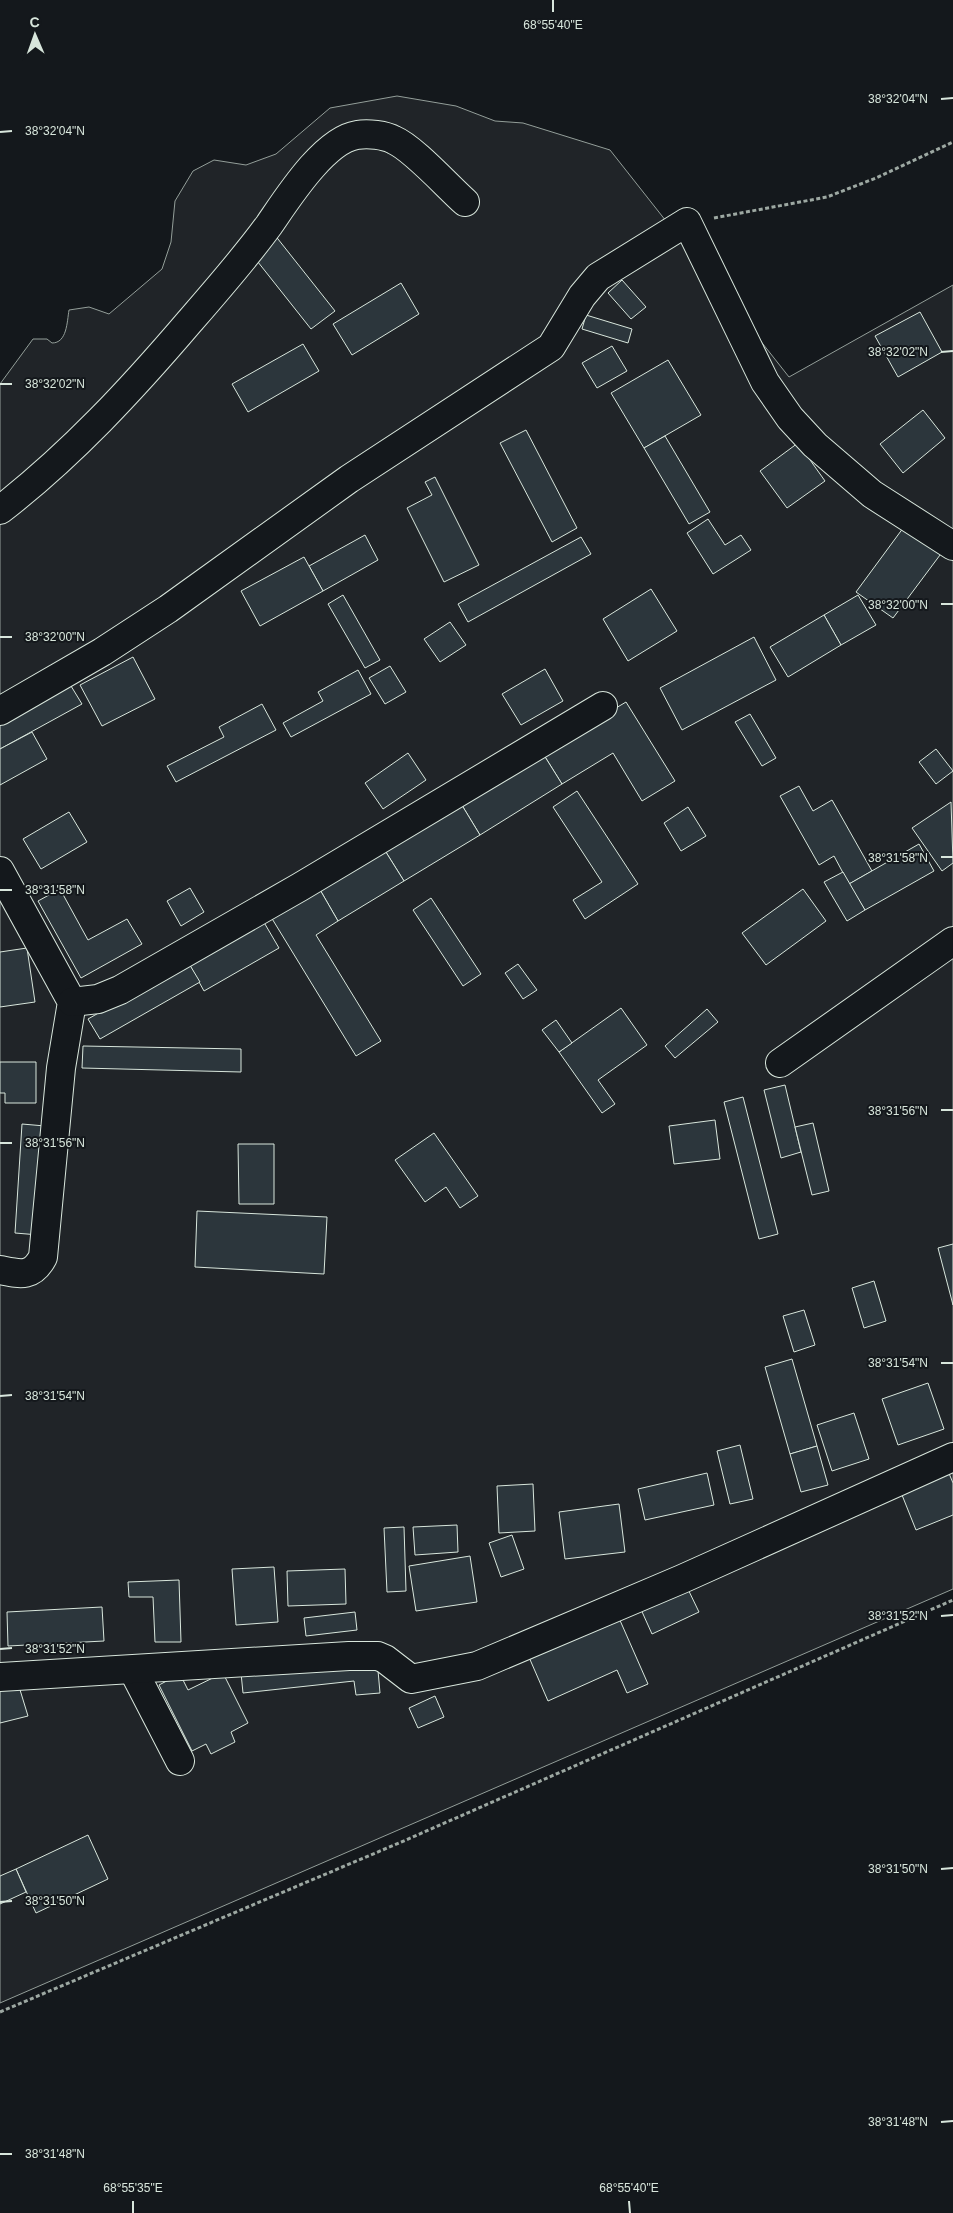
<svg xmlns="http://www.w3.org/2000/svg" width="953" height="2213" font-family="Arial,sans-serif">
<rect width="100%" height="100%" fill="#14181c"/>
<!-- green -->
<path fill="#202428" stroke="#939e99" d="M 397,96 L 456,106 L 495,121 L 523,123 L 610,150 L 789,377 L 953,285 L 953,1589 L 0,2003 L 0,384 L 33,339 L 47,339 L 52,343 C 67,343 67,322 69,310 L 89,307 L 109,314 L 162,269 L 171,242 L 175,201 L 193,171 L 214,160 L 246,165 L 276,154 L 330,108 Z"/>
<!-- building -->
<g fill="#2c363c" stroke="#d8e6dc">
<path d="M 274,234 L 335,311 L 311,329 L 250,252 Z"/>
<path d="M 622,280 L 646,307 L 631,319 L 608,293 Z"/>
<path d="M 401,283 L 419,314 L 352,355 L 333,324 Z"/>
<path d="M 920,312 L 942,352 L 898,377 L 875,336 Z"/>
<path d="M 586,315 L 632,329 L 628,343 L 582,329 Z"/>
<path d="M 303,344 L 319,371 L 248,412 L 232,384 Z"/>
<path d="M 612,346 L 627,371 L 597,388 L 582,363 Z"/>
<path d="M 668,360 L 701,415 L 644,448 L 611,393 Z"/>
<path d="M 923,410 L 945,438 L 903,473 L 880,444 Z"/>
<path d="M 526,430 L 577,528 L 552,542 L 500,443 Z"/>
<path d="M 665,436 L 710,512 L 689,524 L 644,448 Z"/>
<path d="M 798,443 L 825,481 L 787,508 L 760,471 Z"/>
<path d="M 435,477 L 479,565 L 444,582 L 407,508 L 432,495 L 425,482 Z"/>
<path d="M 708,519 L 725,545 L 741,535 L 751,550 L 713,574 L 687,533 Z"/>
<path d="M 909,520 L 946,547 L 893,618 L 856,592 Z"/>
<path d="M 365,535 L 378,560 L 323,591 L 309,566 Z"/>
<path d="M 581,537 L 591,554 L 468,622 L 458,604 Z"/>
<path d="M 304,557 L 323,591 L 260,626 L 241,591 Z"/>
<path d="M 651,589 L 677,631 L 628,661 L 603,619 Z"/>
<path d="M 343,595 L 380,660 L 365,668 L 328,604 Z"/>
<path d="M 858,595 L 876,625 L 841,645 L 824,615 Z"/>
<path d="M 824,615 L 841,645 L 788,677 L 770,647 Z"/>
<path d="M 450,622 L 466,645 L 440,662 L 424,639 Z"/>
<path d="M 754,637 L 776,680 L 682,730 L 660,688 Z"/>
<path d="M 133,657 L 155,699 L 102,726 L 80,685 Z"/>
<path d="M 390,666 L 406,692 L 385,704 L 369,678 Z"/>
<path d="M 545,669 L 563,701 L 521,725 L 502,694 Z"/>
<path d="M 358,670 L 371,694 L 291,737 L 283,723 L 323,701 L 318,692 Z"/>
<path d="M 71,686 L 82,704 L 0,749 L 0,725 Z"/>
<path d="M 626,702 L 675,781 L 642,801 L 613,753 L 562,784 L 542,752 Z"/>
<path d="M 262,704 L 276,730 L 176,782 L 167,766 L 224,737 L 219,727 Z"/>
<path d="M 750,714 L 776,758 L 762,766 L 735,722 Z"/>
<path d="M 32,732 L 47,759 L 0,785 L 0,749 Z"/>
<path d="M 936,749 L 953,771 L 936,784 L 919,762 Z"/>
<path d="M 542,752 L 562,784 L 480,835 L 460,802 Z"/>
<path d="M 408,753 L 426,780 L 383,809 L 365,783 Z"/>
<path d="M 799,786 L 813,811 L 832,800 L 872,871 L 849,884 L 834,856 L 819,865 L 780,796 Z"/>
<path d="M 577,791 L 638,884 L 585,919 L 573,900 L 602,882 L 553,807 Z"/>
<path d="M 460,802 L 480,835 L 404,881 L 384,849 Z"/>
<path d="M 951,802 L 953,863 L 942,871 L 912,828 Z"/>
<path d="M 688,807 L 706,836 L 681,851 L 664,823 Z"/>
<path d="M 69,812 L 87,842 L 41,869 L 23,839 Z"/>
<path d="M 919,844 L 934,871 L 865,910 L 849,884 Z"/>
<path d="M 384,849 L 404,881 L 338,921 L 319,888 Z"/>
<path d="M 843,872 L 865,910 L 847,921 L 824,882 Z"/>
<path d="M 190,888 L 204,912 L 181,926 L 167,901 Z"/>
<path d="M 319,888 L 338,921 L 316,935 L 381,1041 L 356,1056 L 271,917 Z"/>
<path d="M 60,889 L 88,940 L 127,919 L 142,944 L 81,978 L 38,901 Z"/>
<path d="M 803,889 L 826,921 L 766,965 L 742,933 Z"/>
<path d="M 431,898 L 481,974 L 463,986 L 413,910 Z"/>
<path d="M 262,919 L 279,948 L 204,991 L 188,962 Z"/>
<path d="M 27,948 L 35,1002 L 0,1007 L 0,952 Z"/>
<path d="M 188,962 L 200,982 L 100,1039 L 88,1019 Z"/>
<path d="M 518,964 L 537,990 L 523,999 L 505,973 Z"/>
<path d="M 621,1008 L 647,1045 L 598,1080 L 615,1104 L 602,1113 L 559,1052 Z"/>
<path d="M 707,1009 L 718,1022 L 675,1058 L 665,1046 Z"/>
<path d="M 556,1020 L 572,1043 L 559,1052 L 542,1030 Z"/>
<path d="M 83,1046 L 241,1049 L 241,1072 L 82,1068 Z"/>
<path d="M 0,1062 L 36,1062 L 36,1103 L 5,1103 L 5,1093 L 0,1093 Z"/>
<path d="M 785,1085 L 801,1152 L 781,1158 L 764,1090 Z"/>
<path d="M 743,1097 L 778,1234 L 759,1239 L 724,1102 Z"/>
<path d="M 715,1120 L 720,1159 L 674,1164 L 669,1126 Z"/>
<path d="M 813,1123 L 829,1191 L 812,1195 L 795,1127 Z"/>
<path d="M 22,1124 L 45,1126 L 39,1235 L 15,1233 Z"/>
<path d="M 434,1133 L 478,1196 L 460,1208 L 446,1187 L 425,1202 L 395,1160 Z"/>
<path d="M 238,1144 L 274,1144 L 274,1204 L 239,1204 Z"/>
<path d="M 197,1211 L 327,1217 L 324,1274 L 195,1267 Z"/>
<path d="M 953,1244 L 953,1305 L 938,1248 Z"/>
<path d="M 874,1281 L 886,1321 L 864,1328 L 852,1288 Z"/>
<path d="M 804,1310 L 815,1345 L 794,1352 L 783,1316 Z"/>
<path d="M 792,1359 L 817,1446 L 790,1454 L 765,1367 Z"/>
<path d="M 928,1383 L 944,1429 L 898,1445 L 882,1399 Z"/>
<path d="M 854,1413 L 869,1459 L 832,1471 L 817,1425 Z"/>
<path d="M 740,1445 L 753,1499 L 730,1504 L 717,1451 Z"/>
<path d="M 817,1446 L 828,1485 L 801,1492 L 790,1454 Z"/>
<path d="M 948,1471 L 953,1483 L 953,1515 L 916,1530 L 900,1490 Z"/>
<path d="M 707,1473 L 714,1505 L 645,1520 L 638,1489 Z"/>
<path d="M 533,1484 L 535,1531 L 499,1533 L 497,1486 Z"/>
<path d="M 619,1504 L 625,1552 L 565,1559 L 559,1512 Z"/>
<path d="M 457,1525 L 458,1552 L 415,1555 L 413,1527 Z"/>
<path d="M 404,1527 L 406,1591 L 387,1592 L 384,1528 Z"/>
<path d="M 512,1535 L 524,1569 L 501,1577 L 489,1543 Z"/>
<path d="M 470,1556 L 477,1602 L 416,1611 L 409,1566 Z"/>
<path d="M 274,1567 L 278,1622 L 236,1625 L 232,1569 Z"/>
<path d="M 345,1569 L 346,1604 L 288,1606 L 287,1571 Z"/>
<path d="M 179,1580 L 181,1642 L 155,1642 L 153,1597 L 129,1597 L 128,1582 Z"/>
<path d="M 685,1583 L 699,1612 L 652,1634 L 639,1605 Z"/>
<path d="M 102,1607 L 104,1641 L 8,1646 L 7,1612 Z"/>
<path d="M 615,1609 L 648,1684 L 627,1693 L 617,1670 L 548,1701 L 525,1648 Z"/>
<path d="M 355,1612 L 357,1630 L 306,1636 L 304,1618 Z"/>
<path d="M 377,1659 L 380,1693 L 356,1695 L 354,1681 L 243,1693 L 241,1673 Z"/>
<path d="M 223,1673 L 248,1723 L 231,1732 L 235,1742 L 211,1754 L 206,1744 L 192,1751 L 159,1685 L 180,1674 L 188,1690 Z"/>
<path d="M 17,1680 L 28,1716 L 0,1723 L 0,1684 Z"/>
<path d="M 435,1696 L 444,1717 L 418,1728 L 409,1708 Z"/>
<path d="M 88,1835 L 108,1879 L 36,1913 L 16,1869 Z"/>
<path d="M 16,1869 L 26,1892 L 0,1904 L 0,1876 Z"/>
</g>
<g fill="none" stroke-linecap="round" stroke-linejoin="round">
<!-- minor casing -->
<g stroke="#d8e6dc" stroke-width="30">
<g id="minor">
<path d="M 0,510 C 71,455 132,389 190,321 C 217,290 245,258 269,225 C 287,199 324,140 357,135 C 368,133 385,135 394,140 C 413,148 448,187 465,202"/>
<path d="M 0,711 L 102,652 L 168,609 L 349,479 L 551,347 L 582,296 L 598,277 L 687,222 L 765,382 L 790,418 L 815,445 L 872,494 L 953,546"/>
<path d="M 0,871 L 72,1002 L 61,1068 L 43,1257 C 32,1278 20,1274 0,1270"/>
<path d="M 72,1002 L 98,999 L 120,990 L 300,887 L 603,706"/>
<path d="M 780,1063 L 953,941"/>
<path d="M 133,1670 L 180,1761"/>
<path d="M 0,1677 L 349,1656 L 378,1656 L 385,1659 L 411,1679 L 477,1666 L 682,1579 L 953,1457"/>
</g>
</g>
<!-- path -->
<g stroke="#9da8a2" stroke-width="3" stroke-dasharray="4 2.5" stroke-linecap="butt">
<path d="M 714,218 L 827,197 L 876,178 L 953,142"/>
<path d="M 0,2012 L 399,1843 L 953,1600"/>
</g>
<!-- minor -->
<use href="#minor" stroke="#14181c" stroke-width="28"/>
</g>
<!-- ticks -->
<path fill="none" stroke="#d8e6dc" stroke-width="2" d="M 553,0 L 553,12M 941,99 L 953,98M 0,132 L 12,131M 941,352 L 953,351M 0,384 L 12,384M 941,604 L 953,604M 0,637 L 12,637M 941,857 L 953,857M 0,890 L 12,890M 941,1110 L 953,1110M 0,1143 L 12,1143M 941,1363 L 953,1363M 0,1396 L 12,1395M 941,1616 L 953,1615M 0,1649 L 12,1648M 941,1869 L 953,1868M 0,1902 L 12,1901M 941,2122 L 953,2121M 0,2154 L 12,2154M 133,2201 L 133,2213M 629,2201 L 630,2213"/>
<g font-size="12" text-anchor="middle" fill="#d8e6dc" stroke="#14181c" stroke-width="4" stroke-linejoin="round" paint-order="stroke">
<text x="553" y="29">68°55'40"E</text>
<text x="898" y="103">38°32'04"N</text>
<text x="55" y="135">38°32'04"N</text>
<text x="898" y="356">38°32'02"N</text>
<text x="55" y="388">38°32'02"N</text>
<text x="898" y="609">38°32'00"N</text>
<text x="55" y="641">38°32'00"N</text>
<text x="898" y="862">38°31'58"N</text>
<text x="55" y="894">38°31'58"N</text>
<text x="898" y="1115">38°31'56"N</text>
<text x="55" y="1147">38°31'56"N</text>
<text x="898" y="1367">38°31'54"N</text>
<text x="55" y="1400">38°31'54"N</text>
<text x="898" y="1620">38°31'52"N</text>
<text x="55" y="1653">38°31'52"N</text>
<text x="898" y="1873">38°31'50"N</text>
<text x="55" y="1905">38°31'50"N</text>
<text x="898" y="2126">38°31'48"N</text>
<text x="55" y="2158">38°31'48"N</text>
<text x="133" y="2192">68°55'35"E</text>
<text x="629" y="2192">68°55'40"E</text>
</g>
<!-- north arrow -->
<g transform="translate(35 35) rotate(358)" stroke="#14181c" stroke-width="4" paint-order="stroke">
<path d="M0-4L9 19L0 12L-9 19Z" fill="#d8e6dc"/>
<text y="-8" font-size="14" font-weight="bold" text-anchor="middle" fill="#d8e6dc">С</text>
</g>
</svg>
